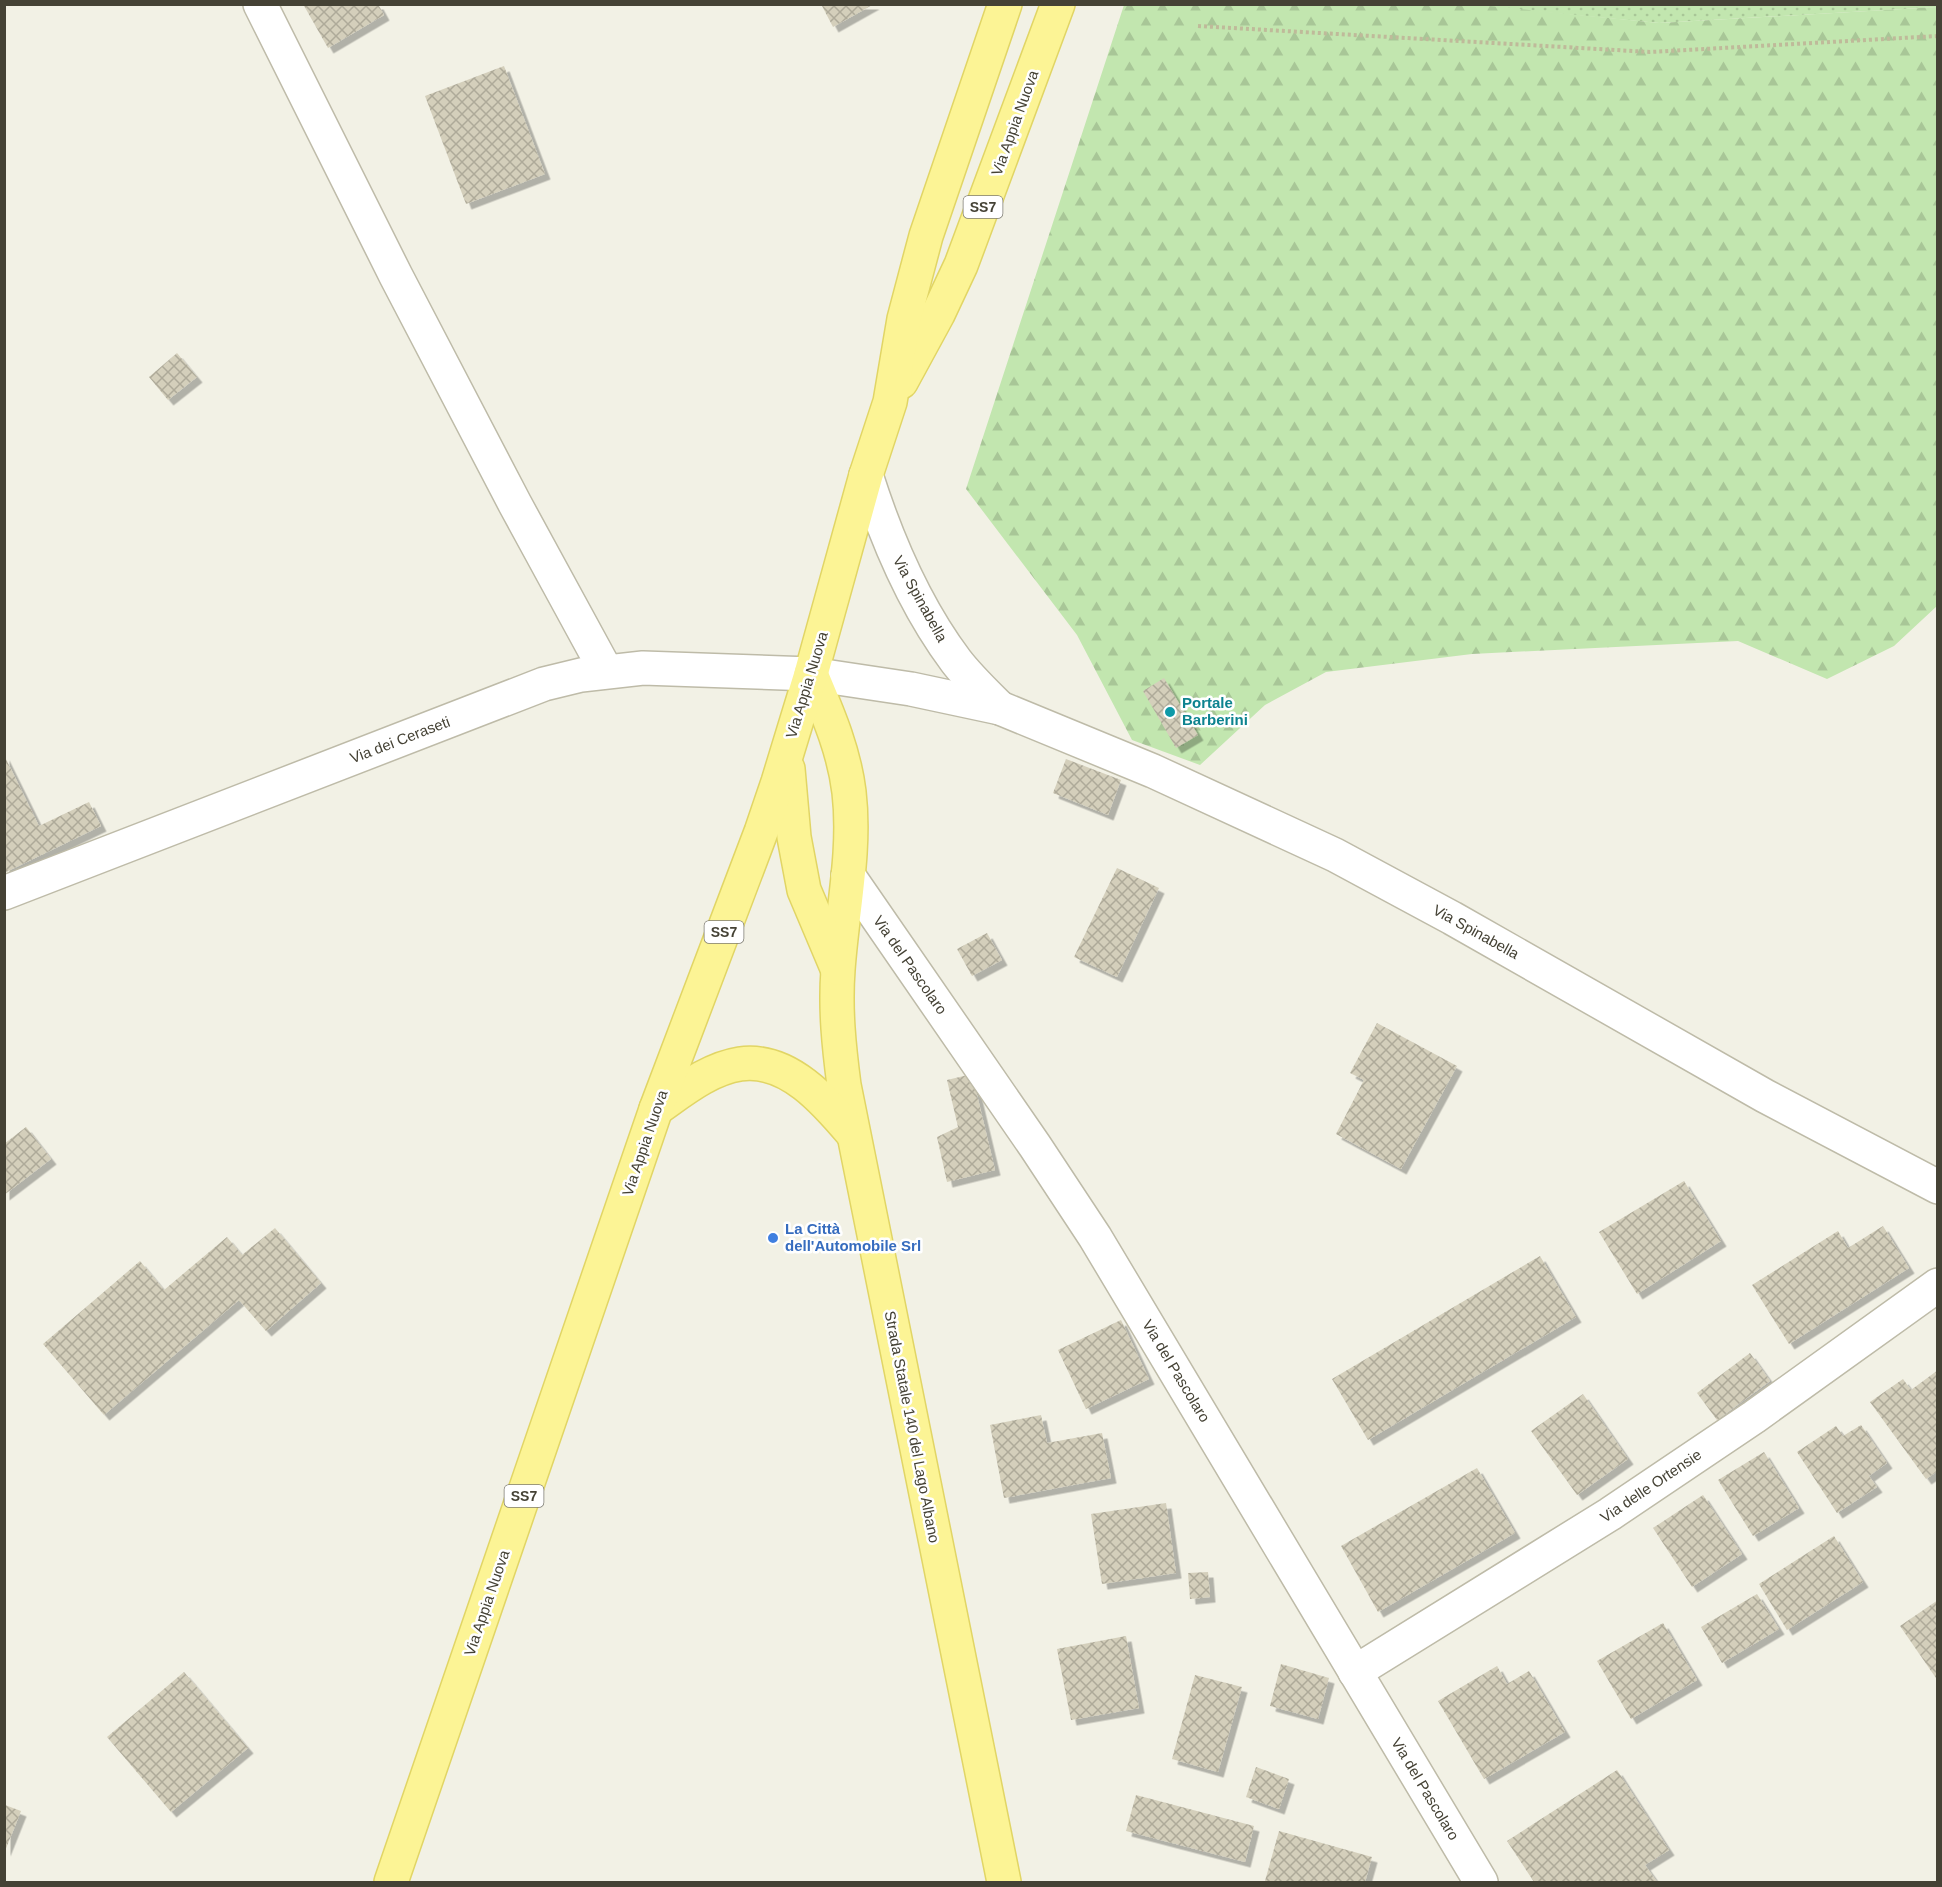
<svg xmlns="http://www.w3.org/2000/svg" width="1942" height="1887" font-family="Helvetica,sans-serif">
<defs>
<pattern id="grass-dots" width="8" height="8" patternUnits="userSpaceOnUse" patternTransform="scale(1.5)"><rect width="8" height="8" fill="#c2e6af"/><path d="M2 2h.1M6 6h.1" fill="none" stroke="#a8c697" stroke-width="1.8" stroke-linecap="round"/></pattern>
<pattern id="forest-firs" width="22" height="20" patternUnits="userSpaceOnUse" patternTransform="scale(1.5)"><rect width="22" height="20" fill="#c2e6af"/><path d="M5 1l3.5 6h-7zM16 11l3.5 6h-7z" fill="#a8c697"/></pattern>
<pattern id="building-cross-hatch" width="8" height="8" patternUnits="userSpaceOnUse" patternTransform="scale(1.5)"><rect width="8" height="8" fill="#d4cfbb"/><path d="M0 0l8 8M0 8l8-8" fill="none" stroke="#aeaa99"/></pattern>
<filter id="shadow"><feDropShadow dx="5.5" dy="5.5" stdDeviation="0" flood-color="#0004"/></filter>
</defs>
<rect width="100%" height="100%" fill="#f2f1e5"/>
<!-- grass -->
<path fill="url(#grass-dots)" d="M 1937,4 L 1938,7 L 1659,23 L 1470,5 Z"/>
<!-- forest -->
<path fill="url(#forest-firs)" d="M 1470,4 L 1659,23 L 1937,7 L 1937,606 L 1894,646 L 1827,679 L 1738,641 L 1472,654 L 1326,672 L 1265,705 L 1200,765 L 1132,740 L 1077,635 L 966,489 L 1124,5 Z"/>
<!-- building -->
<g fill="url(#building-cross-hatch)" filter="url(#shadow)">
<path d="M 303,4 L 378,4 L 384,15 L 328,48 Z"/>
<path d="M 821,4 L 874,4 L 833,27 Z"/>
<path d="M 504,66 L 545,174 L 466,204 L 425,96 Z"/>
<path d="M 177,353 L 197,377 L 168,400 L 149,377 Z"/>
<path d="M 1164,678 L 1198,735 L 1176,748 L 1143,691 Z"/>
<path d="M 4,755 L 39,826 L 89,802 L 101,826 L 4,873 Z"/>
<path d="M 1066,759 L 1121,780 L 1108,815 L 1053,793 Z"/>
<path d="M 1117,868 L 1159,888 L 1117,977 L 1074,957 Z"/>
<path d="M 987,933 L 1002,960 L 972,976 L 957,949 Z"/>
<path d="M 1377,1023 L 1457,1066 L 1401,1169 L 1336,1134 L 1364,1080 L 1350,1073 Z"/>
<path d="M 972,1074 L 995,1170 L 947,1182 L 937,1137 L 958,1127 L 947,1080 Z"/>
<path d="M 26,1127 L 51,1159 L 4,1195 L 4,1144 Z"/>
<path d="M 1684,1181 L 1721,1241 L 1637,1294 L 1599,1232 Z"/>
<path d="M 1883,1226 L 1909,1268 L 1789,1344 L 1752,1285 L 1838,1231 L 1848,1248 Z"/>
<path d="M 275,1228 L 321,1283 L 266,1331 L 239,1300 L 104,1415 L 43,1344 L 140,1261 L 164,1290 L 227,1237 L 242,1255 Z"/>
<path d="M 1540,1256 L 1576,1317 L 1368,1440 L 1332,1379 Z"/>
<path d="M 1121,1320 L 1149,1379 L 1086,1409 L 1058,1350 Z"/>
<path d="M 1750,1353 L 1770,1381 L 1717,1420 L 1697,1393 Z"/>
<path d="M 1938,1370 L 1938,1471 L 1926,1479 L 1870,1402 L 1903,1379 L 1911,1390 Z"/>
<path d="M 1583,1394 L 1628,1459 L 1577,1495 L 1531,1431 Z"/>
<path d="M 1041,1415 L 1047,1443 L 1102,1433 L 1111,1478 L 1004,1498 L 990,1425 Z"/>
<path d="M 1861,1425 L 1887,1463 L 1869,1476 L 1877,1487 L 1837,1513 L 1797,1452 L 1836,1426 L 1843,1436 Z"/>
<path d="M 1764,1452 L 1799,1508 L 1753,1536 L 1718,1480 Z"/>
<path d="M 1477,1468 L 1515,1533 L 1378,1612 L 1341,1546 Z"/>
<path d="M 1703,1495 L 1742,1554 L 1692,1587 L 1653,1528 Z"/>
<path d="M 1166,1503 L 1176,1573 L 1102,1584 L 1091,1514 Z"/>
<path d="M 1834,1536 L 1863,1582 L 1787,1630 L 1759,1584 Z"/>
<path d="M 1208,1572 L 1210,1597 L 1190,1599 L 1188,1573 Z"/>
<path d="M 1757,1594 L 1779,1629 L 1722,1663 L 1701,1627 Z"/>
<path d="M 1938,1600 L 1938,1681 L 1900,1626 Z"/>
<path d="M 1663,1623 L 1697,1680 L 1631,1719 L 1597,1661 Z"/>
<path d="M 1126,1636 L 1139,1708 L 1071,1720 L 1057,1649 Z"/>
<path d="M 1281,1664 L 1329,1678 L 1318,1719 L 1270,1706 Z"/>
<path d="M 1497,1666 L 1507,1684 L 1529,1671 L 1565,1732 L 1484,1779 L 1438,1701 Z"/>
<path d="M 184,1672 L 248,1748 L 171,1812 L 107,1737 Z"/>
<path d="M 1195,1675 L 1242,1687 L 1218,1772 L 1172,1759 Z"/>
<path d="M 1256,1767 L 1289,1779 L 1279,1809 L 1246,1797 Z"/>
<path d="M 1617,1770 L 1669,1850 L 1645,1865 L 1657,1882 L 1534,1882 L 1507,1841 Z"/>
<path d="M 1136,1795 L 1254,1826 L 1245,1862 L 1126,1831 Z"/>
<path d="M 5,1805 L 21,1811 L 5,1851 Z"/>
<path d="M 1279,1831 L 1372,1857 L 1365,1882 L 1271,1882 L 1265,1881 Z"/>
</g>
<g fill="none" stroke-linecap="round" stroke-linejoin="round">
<!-- minor casing -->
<g stroke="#bebba8" stroke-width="36">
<g id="minor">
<path d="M 260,4 L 396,276 L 515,504 L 606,671"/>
<path d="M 866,475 C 887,541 914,605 956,661 C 969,678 985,693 1000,708"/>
<path d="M 848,875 L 1035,1146 L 1095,1237 L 1481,1882"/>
<path d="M 4,893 L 544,684 L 581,675 L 643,668 L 811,674 L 911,689 L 1000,708 L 1153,771 L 1335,855 L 1452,918 L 1765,1096 L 1938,1187"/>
<path d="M 1355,1672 L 1610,1514 L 1754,1417 L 1938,1285"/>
</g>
</g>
<!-- major casing -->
<g stroke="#e1d565" stroke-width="36">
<g id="major">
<path d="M 901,382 L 938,314 L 961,265 L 1058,4"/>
<path d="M 811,674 C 827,712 844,750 849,792 C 856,851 842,912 838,970 C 835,1009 839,1047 844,1085 L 1004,1882"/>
<path d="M 788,769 L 794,837 L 804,890 L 837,968"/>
<path d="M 656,1109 C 682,1091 708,1069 740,1064 C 788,1057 826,1102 853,1134"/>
<path d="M 391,1882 L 656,1109 L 761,832 L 778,782 L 811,674 L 866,475 L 890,402 L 904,319 L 926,236 L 1005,4"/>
</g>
</g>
<!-- path -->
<path stroke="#bfba9a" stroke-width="4" stroke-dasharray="3 3" stroke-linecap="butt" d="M 1198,26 L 1650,52 L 1938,36"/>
<!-- minor -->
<use href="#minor" stroke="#fff" stroke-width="33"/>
<!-- major -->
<use href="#major" stroke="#fcf495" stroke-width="33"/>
</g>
<!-- markers -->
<circle fill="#0f9aa8" stroke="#fff" stroke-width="2" cx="1170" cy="712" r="6"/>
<circle fill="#3f7fe0" stroke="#fff" stroke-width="2" cx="773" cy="1238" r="6"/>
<g text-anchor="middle" stroke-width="5" stroke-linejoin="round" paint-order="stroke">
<!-- shield labels -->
<g fill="#fff" stroke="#7d7b72" stroke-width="1.5">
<rect x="963.5" y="196" width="39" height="22" rx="4.5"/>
<rect x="704.5" y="921" width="39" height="22" rx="4.5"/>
<rect x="504.5" y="1485" width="39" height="22" rx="4.5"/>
</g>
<g font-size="14" font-weight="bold" fill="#454235">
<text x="983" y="212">SS7</text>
<text x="724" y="937">SS7</text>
<text x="524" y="1501">SS7</text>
</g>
<!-- street labels -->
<g font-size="15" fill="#454235" stroke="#fff">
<text transform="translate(1015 123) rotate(-70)" y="5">Via Appia Nuova</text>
<text transform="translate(920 599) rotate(61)" y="5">Via Spinabella</text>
<text transform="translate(807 685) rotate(-73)" y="5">Via Appia Nuova</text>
<text transform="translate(400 740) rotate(-21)" y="5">Via dei Ceraseti</text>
<text transform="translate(1476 932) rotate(29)" y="5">Via Spinabella</text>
<text transform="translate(910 965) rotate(55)" y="5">Via del Pascolaro</text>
<text transform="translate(645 1143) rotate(-71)" y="5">Via Appia Nuova</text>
<text transform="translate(1176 1371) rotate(59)" y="5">Via del Pascolaro</text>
<text transform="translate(912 1427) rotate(79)" y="5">Strada Statale 140 del Lago Albano</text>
<text transform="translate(1651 1486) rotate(-34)" y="5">Via delle Ortensie</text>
<text transform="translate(487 1603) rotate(-71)" y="5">Via Appia Nuova</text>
<text transform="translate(1425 1789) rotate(59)" y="5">Via del Pascolaro</text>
</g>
<!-- culture labels -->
<g font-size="15" font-weight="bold" fill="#0d838f" stroke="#fff" text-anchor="start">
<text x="1182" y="708">Portale<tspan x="1182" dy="17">Barberini</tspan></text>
</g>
<!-- shop labels -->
<g font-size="15" font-weight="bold" fill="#366cbe" stroke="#fff" text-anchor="start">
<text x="785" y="1234">La Città<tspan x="785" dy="17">dell'Automobile Srl</tspan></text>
</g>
</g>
<!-- border -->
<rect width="1942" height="1887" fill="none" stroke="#454235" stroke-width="12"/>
</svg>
